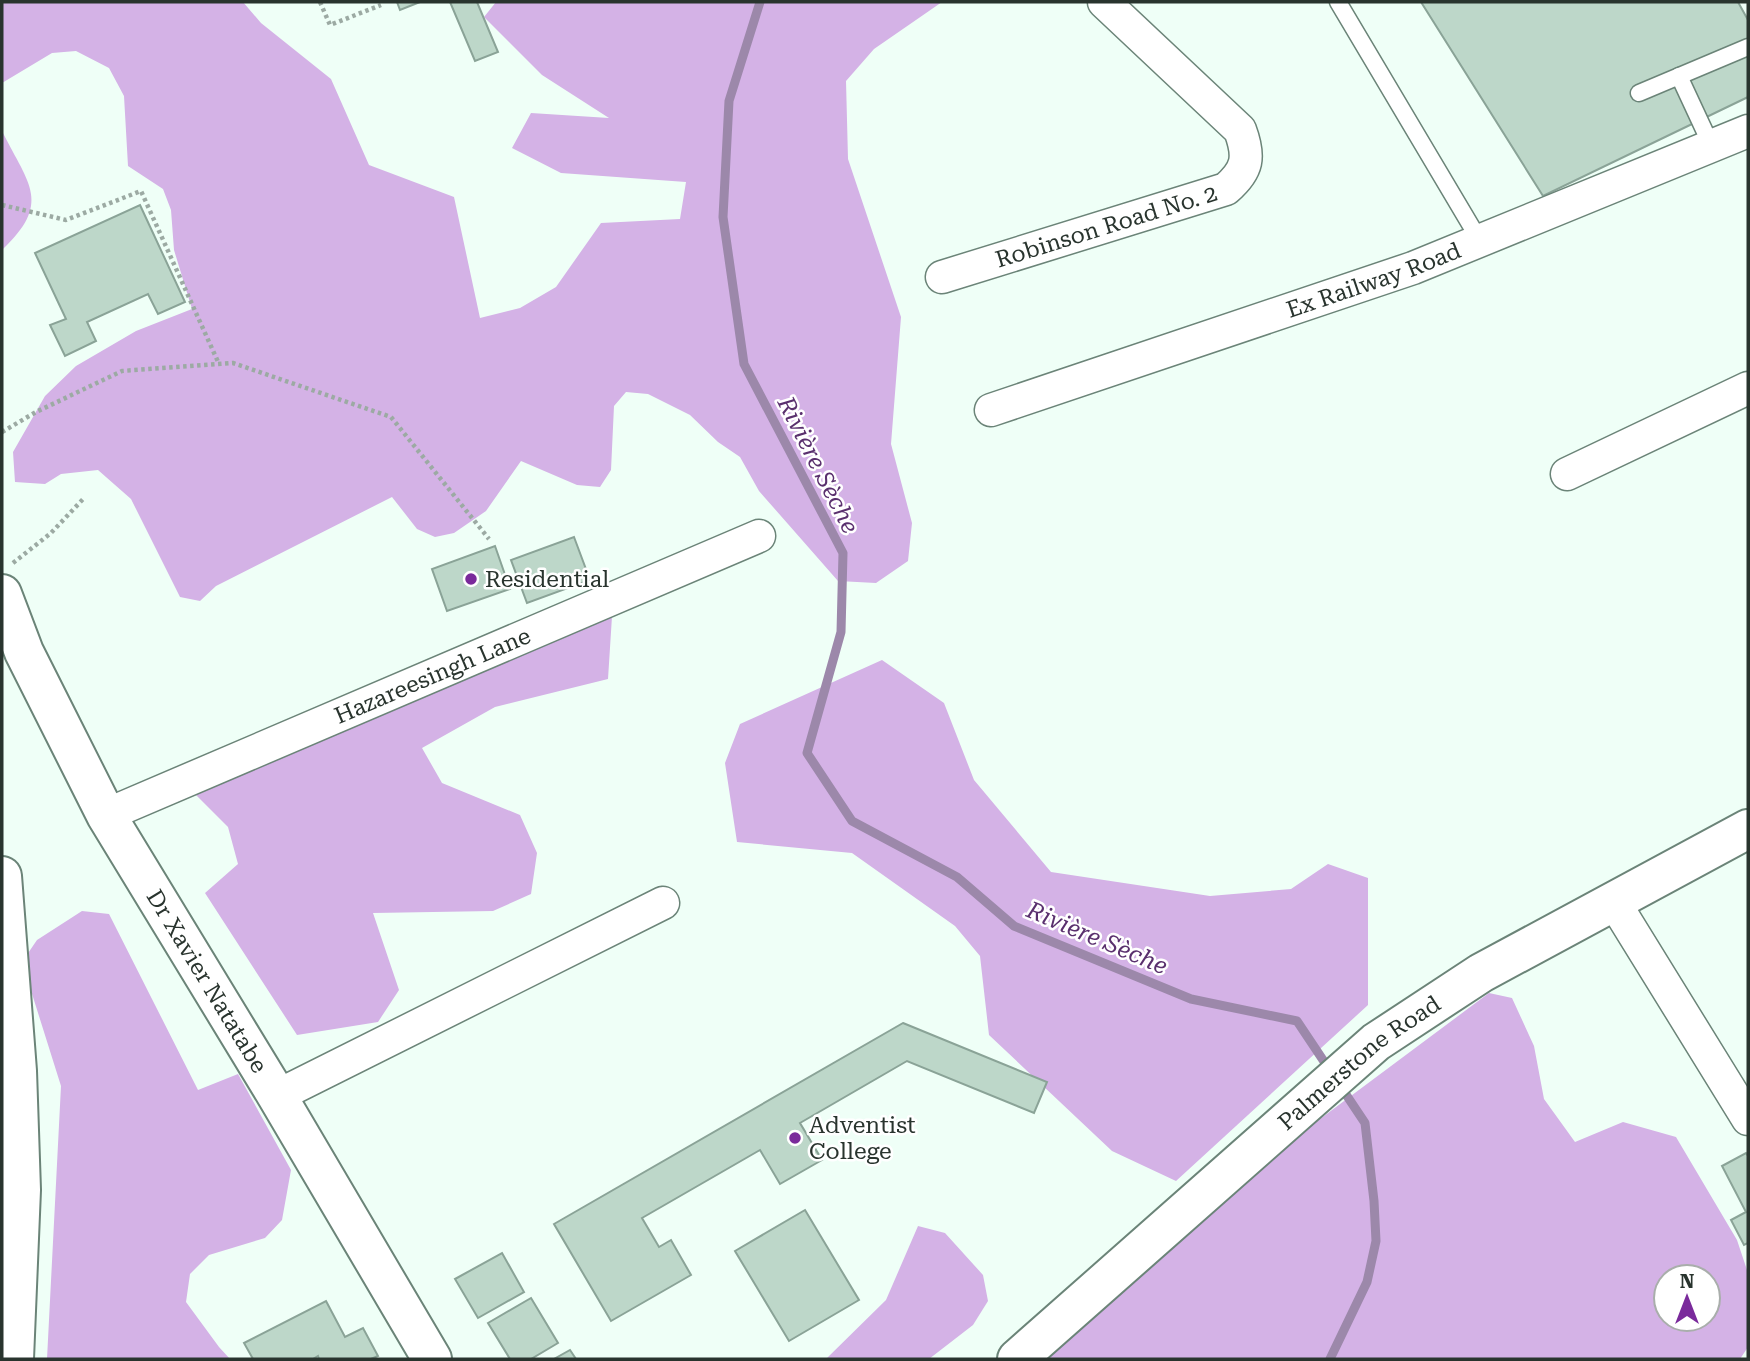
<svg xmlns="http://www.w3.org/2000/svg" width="1750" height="1361" font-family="'Roboto Serif',serif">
<rect width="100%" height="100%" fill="#effff7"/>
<!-- forest -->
<g fill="#d4b2e6" fill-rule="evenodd">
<path d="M 2,2 L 243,2 L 261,23 L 331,79 L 369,165 L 454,197 L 480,318 L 520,308 L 556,287 L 601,223 L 680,219 L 686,182 L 561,173 L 512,148 L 531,113 L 609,118 L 542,75 L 484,17 L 496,2 L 942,2 L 874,49 L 846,81 L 848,159 L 901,317 L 891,444 L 912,523 L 908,561 L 876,583 L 838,581 L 759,491 L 740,457 L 718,442 L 690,415 L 648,394 L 626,392 L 614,406 L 611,470 L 600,487 L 577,485 L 521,461 L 486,511 L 454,533 L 435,537 L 417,529 L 392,497 L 216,586 L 200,601 L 180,597 L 131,499 L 98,470 L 61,474 L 45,484 L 15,482 L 13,452 L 45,396 L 76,366 L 136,331 L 192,309 L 174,250 L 171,210 L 163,189 L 128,166 L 124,96 L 109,68 L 76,51 L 52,53 L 2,83 Z"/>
<path d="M 2,123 L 3,133 C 29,185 52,203 2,250 Z"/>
<path d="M 614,585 L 608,679 L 495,707 L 422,748 L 442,783 L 520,815 L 537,853 L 531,894 L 493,911 L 373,913 L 399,990 L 378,1022 L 297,1035 L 205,893 L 238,864 L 228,827 L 173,772 Z"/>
<path d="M 882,660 L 944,703 L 974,780 L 1051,872 L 1210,896 L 1291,889 L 1328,864 L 1368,878 L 1368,1005 L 1176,1181 L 1112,1151 L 989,1035 L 980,956 L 955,926 L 852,853 L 737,842 L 725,763 L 740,724 Z"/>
<path d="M 82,911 L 109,914 L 198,1090 L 238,1074 L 291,1170 L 282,1220 L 265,1238 L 209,1255 L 190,1274 L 186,1302 L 219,1347 L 230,1359 L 47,1359 L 61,1086 L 22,962 L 37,940 Z"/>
<path d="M 1489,993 L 1512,998 L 1534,1046 L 1544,1099 L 1575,1142 L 1623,1122 L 1676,1137 L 1737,1240 L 1748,1273 L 1748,1347 L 1740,1359 L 1023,1359 L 1226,1189 ZM 1666,1277 L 1708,1277 L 1708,1319 L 1666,1319 Z"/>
<path d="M 918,1226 L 945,1233 L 983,1275 L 988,1301 L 973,1325 L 929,1359 L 826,1359 L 886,1300 Z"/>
</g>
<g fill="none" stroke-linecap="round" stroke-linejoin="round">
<!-- stream -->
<g stroke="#9c88aa" stroke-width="9">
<path d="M 760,2 L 729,101 L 723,217 L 744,364 L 843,553 L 841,632 L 807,753 L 852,821 L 957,877 L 1014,926 L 1191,999 L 1297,1021 L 1331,1072"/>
<path d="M 1330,1359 L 1367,1282 L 1376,1241 L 1374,1201 L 1365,1123 L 1341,1087"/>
</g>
</g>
<!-- building -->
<g fill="#bdd7c9" stroke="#8aa397" stroke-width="2">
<path d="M 397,2 L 420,2 L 400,10 Z"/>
<path d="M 450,2 L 477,2 L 498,52 L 475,61 Z"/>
<path d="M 1421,2 L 1738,2 L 1748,20 L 1748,97 L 1543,196 Z"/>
<path d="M 140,205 L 185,302 L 158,314 L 148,294 L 87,322 L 96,341 L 65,356 L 50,325 L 66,319 L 35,253 Z"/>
<path d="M 574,537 L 590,580 L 527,603 L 511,560 Z"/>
<path d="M 495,546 L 510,589 L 447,611 L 432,569 Z"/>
<path d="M 903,1023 L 1047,1082 L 1034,1113 L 907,1061 L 800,1123 L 822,1160 L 780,1184 L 760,1150 L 642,1218 L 659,1247 L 671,1240 L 691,1275 L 611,1321 L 554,1224 Z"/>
<path d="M 1746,1153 L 1748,1156 L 1748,1243 L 1744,1245 L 1731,1220 L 1746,1212 L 1722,1166 Z"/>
<path d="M 805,1210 L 859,1300 L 789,1341 L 735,1251 Z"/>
<path d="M 502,1253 L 524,1292 L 478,1318 L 455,1279 Z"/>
<path d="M 531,1298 L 558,1343 L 531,1359 L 510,1359 L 488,1323 Z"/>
<path d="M 326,1301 L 345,1337 L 363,1328 L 378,1356 L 371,1359 L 319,1359 L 318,1356 L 313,1359 L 253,1359 L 244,1343 Z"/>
<path d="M 570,1350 L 576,1359 L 554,1359 Z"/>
</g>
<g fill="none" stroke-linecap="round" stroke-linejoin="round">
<!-- service casing -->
<g stroke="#6b8478" stroke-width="19">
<g id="service">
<path d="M 1338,2 L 1480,241"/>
<path d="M 1679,76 L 1712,147"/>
<path d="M 1639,93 L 1748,47"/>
</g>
</g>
<!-- minor casing -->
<g stroke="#6b8478" stroke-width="35">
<g id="minor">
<path id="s1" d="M 942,277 L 1226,189 C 1248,170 1250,157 1240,130 L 1104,2"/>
<path id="s2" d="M 991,410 L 1413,268 L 1748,131"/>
<path d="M 1567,474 L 1748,388"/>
<path id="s3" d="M 106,815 L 759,536"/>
<path d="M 1614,902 L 1748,1119"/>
<path d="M 277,1096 L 663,903"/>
</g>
</g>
<!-- secondary casing -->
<g stroke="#6b8478" stroke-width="42">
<g id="secondary">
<path id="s4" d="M 2,594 L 24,652 L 106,815 L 277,1096 L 432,1359"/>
<path d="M 2,876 L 17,1071 L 21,1190 L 14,1359"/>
<path id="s5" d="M 1017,1359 L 1376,1042 L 1481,973 L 1748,829"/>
</g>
</g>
<!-- path -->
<g stroke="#9caaa3" stroke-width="4.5" stroke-dasharray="3.5 3.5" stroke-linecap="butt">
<path d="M 320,2 L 330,25 L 381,5"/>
<path d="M 2,205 L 66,220 L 141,191 L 219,364"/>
<path d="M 2,432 L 36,412 L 122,371 L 233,363 L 391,417 L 489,539"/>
<path d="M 13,563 L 51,533 L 85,497"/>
</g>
<!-- service -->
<use href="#service" stroke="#fff" stroke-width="16"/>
<!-- minor -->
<use href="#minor" stroke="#fff" stroke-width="32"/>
<!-- secondary -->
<use href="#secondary" stroke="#fff" stroke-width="38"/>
</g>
<!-- markers -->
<g fill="#7a2a9b" stroke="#fff" stroke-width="2.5">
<circle cx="471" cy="579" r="7"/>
<circle cx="795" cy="1138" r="7"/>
</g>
<g text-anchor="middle" stroke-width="5" stroke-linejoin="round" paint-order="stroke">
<!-- street labels -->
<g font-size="23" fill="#29342e" stroke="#fff">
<text dy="8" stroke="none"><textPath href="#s1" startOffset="172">Robinson Road No. 2</textPath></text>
<text dy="8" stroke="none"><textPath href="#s2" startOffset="404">Ex Railway Road</textPath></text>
<text dy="8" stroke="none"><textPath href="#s3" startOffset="355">Hazareesingh Lane</textPath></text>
<text dy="8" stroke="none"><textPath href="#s4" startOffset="439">Dr Xavier Natatabe</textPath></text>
<text dy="8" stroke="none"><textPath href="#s5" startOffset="453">Palmerstone Road</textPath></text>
</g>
<!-- poi labels -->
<g font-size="23" fill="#29342e" stroke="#fff" text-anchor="start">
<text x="485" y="587">Residential</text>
<text x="809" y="1133">Adventist<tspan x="809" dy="26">College</tspan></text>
</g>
<!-- water labels -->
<g font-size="24" font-style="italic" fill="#5a306e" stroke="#fff">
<text transform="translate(818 465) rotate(63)" y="8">Rivière Sèche</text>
<text transform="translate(1097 938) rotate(23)" y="8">Rivière Sèche</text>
</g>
</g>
<!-- border -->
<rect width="1750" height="1361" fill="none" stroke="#29342e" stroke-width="7"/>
<!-- north arrow -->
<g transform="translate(1687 1298)"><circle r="33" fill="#ffffff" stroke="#a9aeab" stroke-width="2"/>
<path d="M0-5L12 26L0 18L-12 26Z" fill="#7a2a9b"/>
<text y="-10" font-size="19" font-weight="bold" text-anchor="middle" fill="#29342e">N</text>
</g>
</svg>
